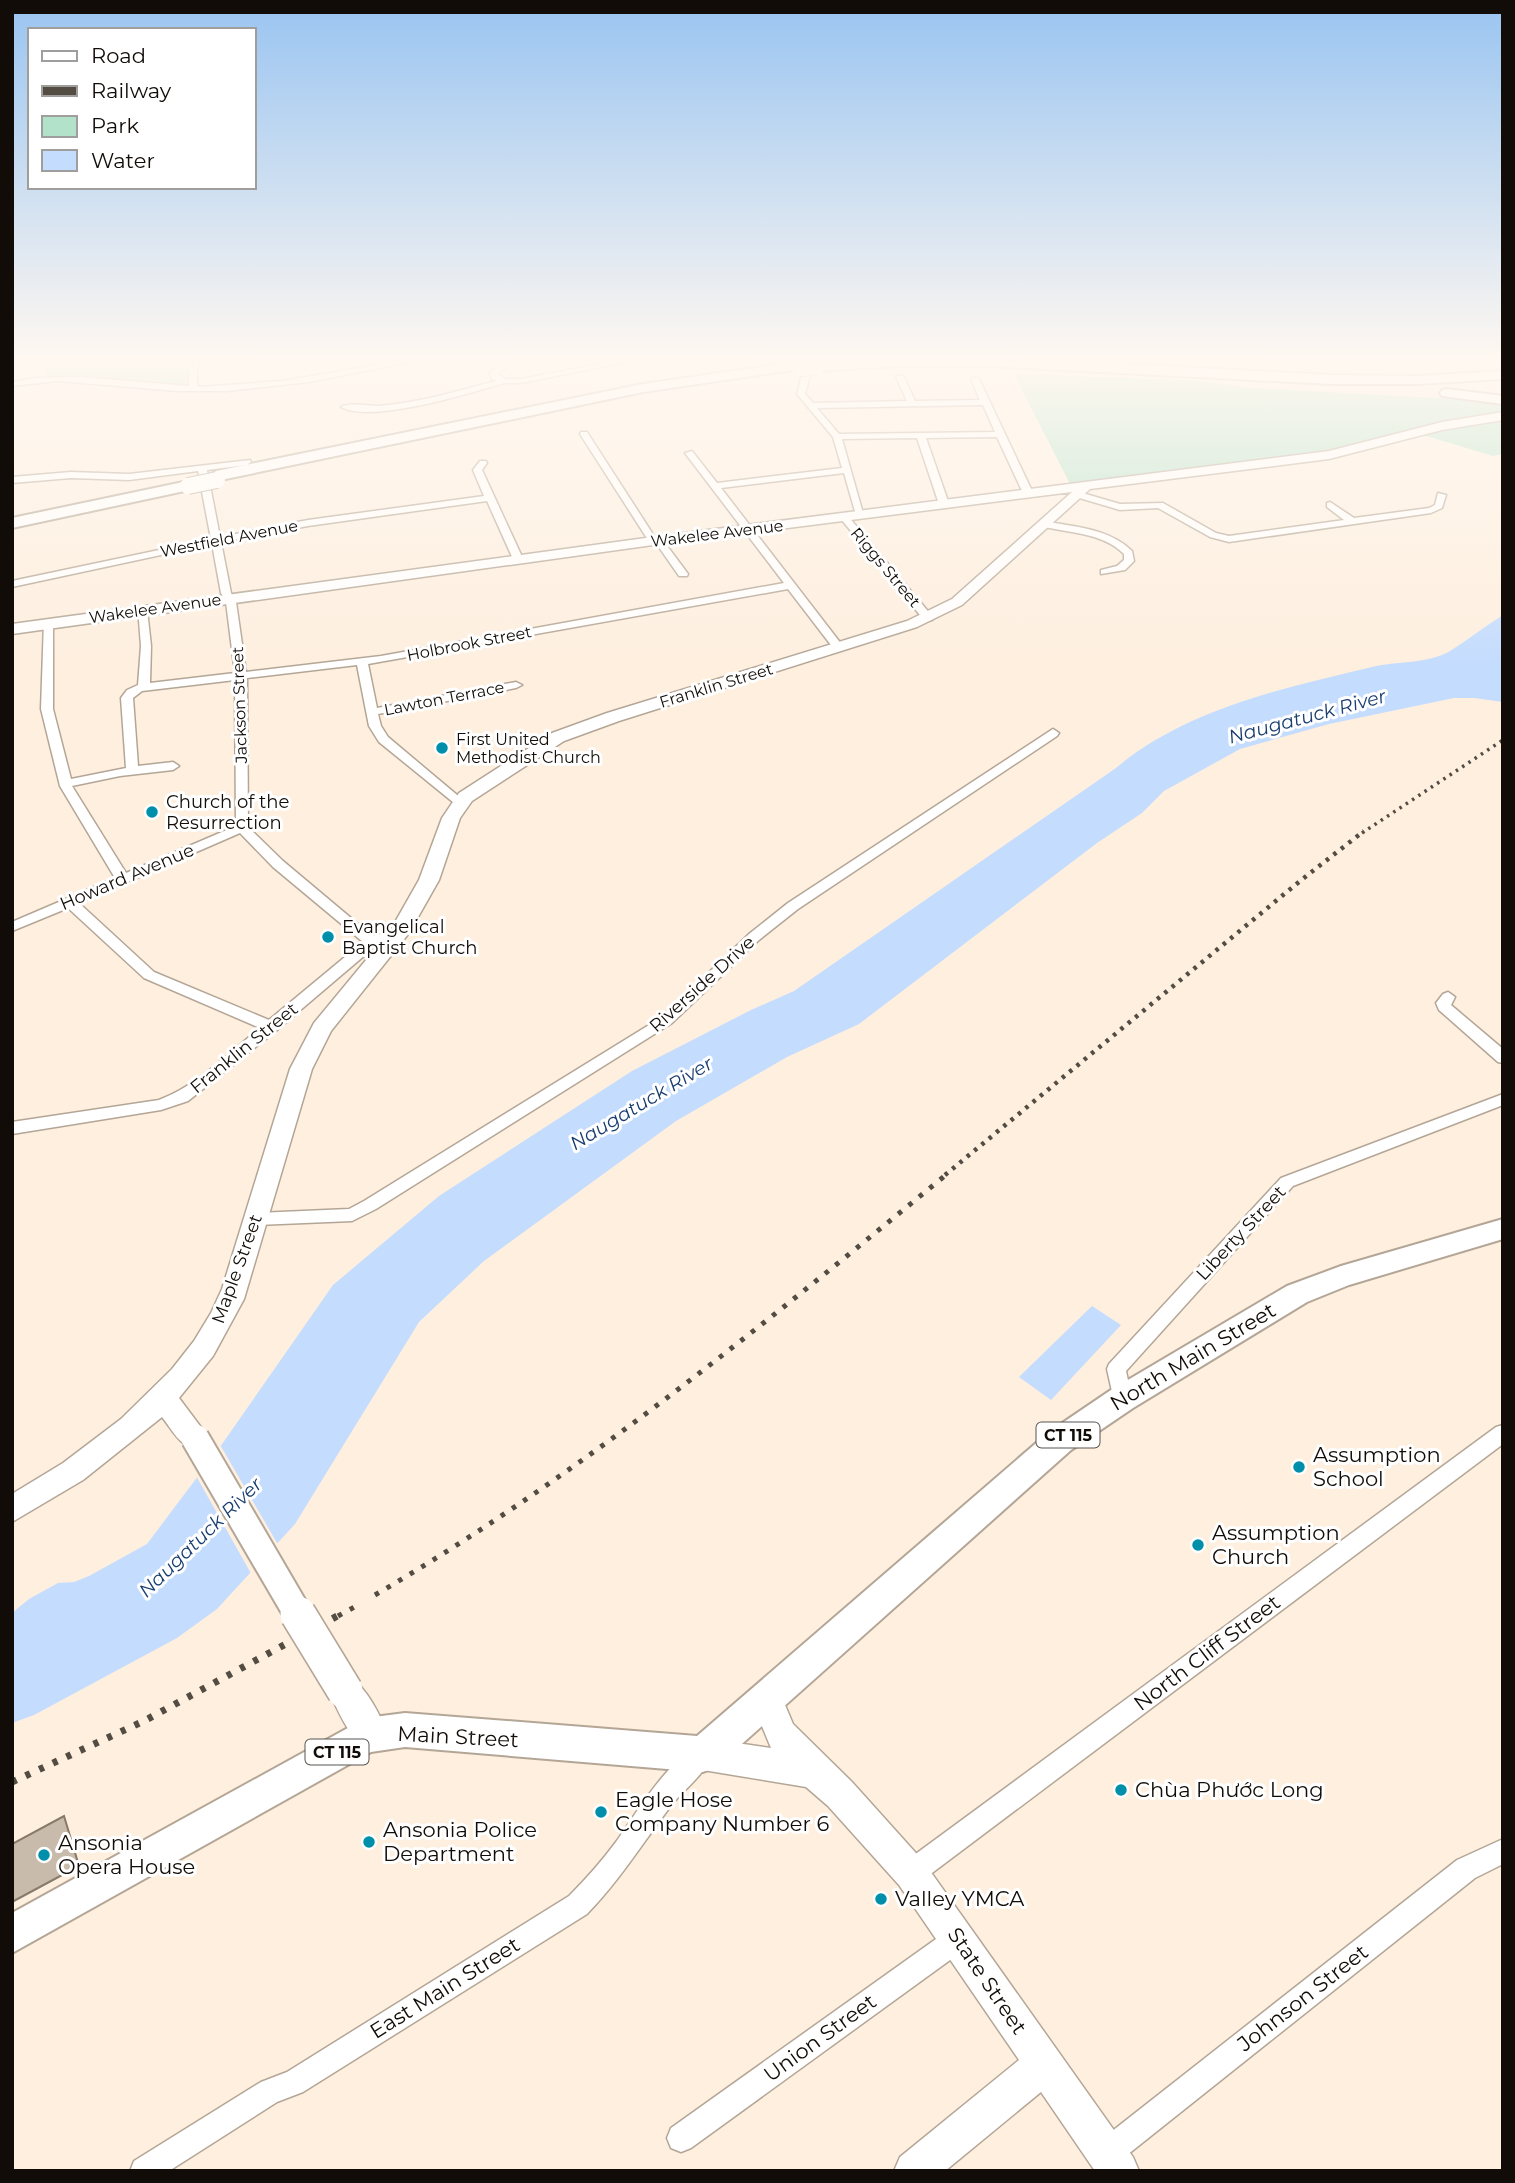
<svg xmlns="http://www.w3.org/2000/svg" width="1515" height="2183" font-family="Montserrat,sans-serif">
<rect width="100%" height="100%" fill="#feefdf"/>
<!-- green -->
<g fill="#b3e2ca">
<path d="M 12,360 L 193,360 L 188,385 L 45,377 L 49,365 L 12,367 Z"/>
<path d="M 1014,374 L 1189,380 L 1256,388 L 1493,401 L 1503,403 L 1503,412 L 1431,424 L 1343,448 L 1303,454 L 1070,484 Z"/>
<path d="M 1503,420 L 1503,454 L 1493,456 L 1423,435 Z"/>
</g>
<!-- water -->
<g fill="#c4dcfe">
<path d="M 1503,615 L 1503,702 L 1474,698 L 1454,698 L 1329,724 L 1240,749 L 1164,791 L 1142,813 L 1097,843 L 859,1024 L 787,1057 L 676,1121 L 484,1261 L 419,1322 L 295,1524 L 217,1609 L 177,1638 L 34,1715 L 12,1723 L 12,1613 L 29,1599 L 58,1583 L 74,1582 L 89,1576 L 147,1544 L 220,1447 L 333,1285 L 439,1196 L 632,1071 L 751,1010 L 794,991 L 1116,768 C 1186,709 1284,688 1372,667 C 1396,661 1428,664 1450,651 C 1468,640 1485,626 1503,615 Z"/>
<path d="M 1092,1306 L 1121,1325 L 1051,1400 L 1019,1377 Z"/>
</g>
<!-- pier -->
<path fill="#feefdf" d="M 219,1443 L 280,1548 L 253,1577 L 195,1474 Z"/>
<!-- building -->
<path fill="#c9bbab" stroke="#877a6b" stroke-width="2" d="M 64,1816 L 79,1866 L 12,1902 L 12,1844 Z"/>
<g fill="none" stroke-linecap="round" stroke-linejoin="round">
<!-- street casing -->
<g stroke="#b4a696" stroke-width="3">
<g id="street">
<path d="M 193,360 L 201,360 L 197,370 L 197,386 L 200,387 L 282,381 L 405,360 L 422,360 L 309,382 L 227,391 L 177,391 L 58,381 L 12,386 L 12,382 L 35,378 L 81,377 L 189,386 L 189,370 Z"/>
<path d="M 506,360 L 515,360 L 498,374 L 505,379 L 521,379 L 620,360 L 638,360 L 521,383 L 504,383 C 470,393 371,424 341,407 C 350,402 367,406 378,406 C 418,403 458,391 496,381 L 492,379 L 490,373 Z"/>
<path d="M 806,360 L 814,360 L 805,394 L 813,403 L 907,401 L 896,377 L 900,375 L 904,377 L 915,401 L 980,400 L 971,379 L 978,377 L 1033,493 L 1028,496 L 1023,493 L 997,437 L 926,438 L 949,504 L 944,507 L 939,504 L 917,438 L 842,439 L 864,517 L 856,515 L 844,473 L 721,488 L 842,645 L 842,649 L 834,649 L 788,589 L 368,664 L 377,708 L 516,682 L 522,685 L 516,688 L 378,714 L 381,726 L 388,737 L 463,800 L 463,806 L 459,807 L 379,742 L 369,726 L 357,665 L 247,678 L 248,827 L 283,861 L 370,934 L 374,936 L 399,929 L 406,933 L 404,936 L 378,944 L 277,1030 L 188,1101 L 161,1110 L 12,1134 L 12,1122 L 159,1100 C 198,1085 228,1054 260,1028 L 144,978 L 68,908 L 12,931 L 12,922 L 115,878 L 60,786 L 41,709 L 44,621 L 53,623 L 53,709 L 71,779 L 126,768 L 121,698 L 127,690 L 138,685 L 141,646 L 138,608 L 147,610 L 151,646 L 150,683 L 235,673 L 226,602 L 221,593 L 212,544 L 12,587 L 12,581 L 211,539 L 198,471 L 129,480 L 71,478 L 12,483 L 12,477 L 71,472 L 129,474 L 250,460 L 251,462 L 247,465 L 207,470 L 220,537 L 308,520 L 484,496 L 473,470 L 480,461 L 486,461 L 487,463 L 482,470 L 523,559 L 522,561 L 513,559 L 487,501 L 308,526 L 221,542 L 231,593 L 236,602 L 246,672 L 381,656 L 784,583 L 685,453 L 692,451 L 717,483 L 842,468 L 833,437 L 797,394 ZM 983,405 L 995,432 L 839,434 L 817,408 ZM 235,680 L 236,826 L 126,873 L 72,786 L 120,776 L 173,770 L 179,766 L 173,762 L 138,766 L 133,698 L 142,691 ZM 240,833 L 273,867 L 363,942 L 269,1020 L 154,972 L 79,903 Z"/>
<path d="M 581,432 L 587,432 L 656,539 L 662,539 L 688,574 L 687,576 L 679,576 L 656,543 L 650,543 L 580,434 Z"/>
<path d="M 1079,492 L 1120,504 L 1163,503 L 1216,533 L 1229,536 L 1344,520 L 1327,507 L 1327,503 L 1330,502 L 1354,518 L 1429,508 L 1435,505 L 1438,493 L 1446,495 L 1442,508 L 1431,513 L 1229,542 L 1210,537 L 1158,508 L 1120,510 L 1076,497 L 1074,495 Z"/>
<path d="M 841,515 L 847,515 L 932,616 L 932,620 L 924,620 L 841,519 Z"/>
<path d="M 1043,521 C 1074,527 1109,528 1132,551 L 1134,561 L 1125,570 L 1101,574 L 1101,570 L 1117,566 L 1124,560 L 1124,554 C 1102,532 1068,533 1040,526 L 1038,524 Z"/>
<path d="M 1053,729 L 1059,733 L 1057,736 L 798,909 L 759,940 L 672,1023 L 376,1209 L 352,1221 L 257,1225 L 251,1223 L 248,1219 L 251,1215 L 257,1213 L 349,1209 L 364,1201 L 662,1017 L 749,934 L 788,903 Z"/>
<path d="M 1448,992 L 1455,997 L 1451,1005 L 1503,1049 L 1503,1063 L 1498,1062 L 1439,1010 L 1436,1003 L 1443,994 Z"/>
<path d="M 1503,1094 L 1503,1105 L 1293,1186 L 1126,1371 L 1132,1399 L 1129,1405 L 1122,1407 L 1115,1405 L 1107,1369 L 1109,1364 L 1281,1178 Z"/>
<path d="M 1503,1425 L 1503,1444 L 920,1882 L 911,1885 L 902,1882 L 899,1873 L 902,1864 L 1496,1427 Z"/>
<path d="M 699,1747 L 707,1750 L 711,1758 C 703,1775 685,1789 673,1803 C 644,1841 620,1880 587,1914 L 303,2092 L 277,2102 L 169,2171 L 130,2171 L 134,2161 L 261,2082 L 287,2072 L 569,1896 C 586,1879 602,1861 616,1842 C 636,1814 667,1760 699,1747 Z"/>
<path d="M 1503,1839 L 1503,1864 L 1475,1878 L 1117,2163 L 1107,2167 L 1097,2163 L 1093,2153 L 1097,2143 L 1457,1860 Z"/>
<path d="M 959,1926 L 968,1929 L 971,1938 L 968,1947 L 691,2148 L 681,2152 L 671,2148 L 667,2138 L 671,2128 L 950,1929 Z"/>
</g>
</g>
<!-- secondary casing -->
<g stroke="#b4a696" stroke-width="3">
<g id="secondary">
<path d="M 1503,412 L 1503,420 L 1442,430 L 1329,459 L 1090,489 L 962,605 L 917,627 L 619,721 L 564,741 L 472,801 L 460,818 L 439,880 L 409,933 L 331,1031 L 312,1069 L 244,1299 L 213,1356 L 179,1398 L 209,1438 L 205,1446 C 183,1454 174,1432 162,1417 L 83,1480 L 12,1522 L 12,1494 L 63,1463 L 121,1419 L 172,1369 L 194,1341 L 211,1313 L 222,1289 L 290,1069 L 314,1023 L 390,931 L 419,880 L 442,818 L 459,793 L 552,733 L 607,713 L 907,621 L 952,599 L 1072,492 L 653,545 L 12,634 L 12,624 L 653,537 L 1329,451 L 1442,422 Z"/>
<path d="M 345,1675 C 366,1684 380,1715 388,1735 L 384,1746 L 372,1751 C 351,1743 338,1711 329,1691 L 334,1680 Z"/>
<path d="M 766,1681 L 777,1686 L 793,1724 L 852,1782 L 923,1861 L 1133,2157 L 1139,2171 L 1095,2171 L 1041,2092 L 945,2171 L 894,2171 L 900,2157 L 1019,2060 L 899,1885 L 828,1806 L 806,1787 L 703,1770 L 691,1766 L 686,1754 L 691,1742 L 703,1738 L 771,1748 L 750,1697 L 755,1686 Z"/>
</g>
</g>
<!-- primary casing -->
<g stroke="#b4a696" stroke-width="4">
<path id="primary" d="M 1503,1219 L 1503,1239 L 1349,1285 L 1307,1302 L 1133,1408 L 1071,1450 L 716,1767 L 703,1772 L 405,1747 L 371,1752 L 12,1953 L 12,1913 L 366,1718 L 405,1713 L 697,1736 L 1049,1432 L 1111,1390 L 1287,1286 L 1341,1266 Z"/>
</g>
<!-- highway casing -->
<g stroke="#b4a696" stroke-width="4">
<g id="highway">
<path d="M 860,360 L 1048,360 L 1331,375 L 1417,376 L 1503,371 L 1503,379 L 1417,384 L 1331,384 L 988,366 L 902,366 L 816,371 L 809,367 L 816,363 Z"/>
<path d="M 802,361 L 807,362 L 807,368 L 643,392 L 216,481 L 208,476 L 216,471 L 643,384 Z"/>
<path d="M 1447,389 L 1503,396 L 1503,404 L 1442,396 L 1440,393 L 1442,390 Z"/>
<path d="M 188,481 L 196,486 L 194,489 L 12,528 L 12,518 Z"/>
</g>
</g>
<!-- street -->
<use href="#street" fill="#fff" fill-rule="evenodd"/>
<!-- secondary -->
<use href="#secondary" fill="#fff" fill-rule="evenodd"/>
<!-- primary -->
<use href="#primary" fill="#fff" fill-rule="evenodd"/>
<!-- highway -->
<use href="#highway" fill="#fff" fill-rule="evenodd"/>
<!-- rail-far3 -->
<path stroke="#534c43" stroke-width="3.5" stroke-dasharray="2.5 5" stroke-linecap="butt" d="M 1362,833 L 1503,740"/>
<!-- rail-far2 -->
<path stroke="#534c43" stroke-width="4.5" stroke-dasharray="3.5 6" stroke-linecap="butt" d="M 945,1175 L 1300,881 L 1364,831"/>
<!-- rail-far1 -->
<g stroke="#534c43" stroke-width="5" stroke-dasharray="4.5 9" stroke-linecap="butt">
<path d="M 375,1595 C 582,1474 763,1325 947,1174"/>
<path d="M 338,1616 L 358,1605"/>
</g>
<!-- rail -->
<path stroke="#534c43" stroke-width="7" stroke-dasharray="5 10" stroke-linecap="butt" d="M 12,1782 L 144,1721 L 341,1614"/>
<!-- secondary-bridge-far1 casing -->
<g stroke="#b4a696" stroke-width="31" stroke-linecap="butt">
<path id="secondary-bridge-far1" d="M 195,1438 L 299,1616"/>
</g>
<!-- secondary-bridge casing -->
<g stroke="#b4a696" stroke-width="38" stroke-linecap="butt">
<path id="secondary-bridge" d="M 298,1614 L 345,1691"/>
</g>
<!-- highway-bridge casing -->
<g stroke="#b4a696" stroke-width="18" stroke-linecap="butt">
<g id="highway-bridge">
<path d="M 801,368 L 816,367"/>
<path d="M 188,486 L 217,480"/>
</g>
</g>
<!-- secondary-bridge-far1 -->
<use href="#secondary-bridge-far1" stroke="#fff" stroke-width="27"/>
<!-- secondary-bridge -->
<use href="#secondary-bridge" stroke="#fff" stroke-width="35"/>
<!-- highway-bridge -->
<use href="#highway-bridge" stroke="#fff" stroke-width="16"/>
</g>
<!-- sky -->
<linearGradient id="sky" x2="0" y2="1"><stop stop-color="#99c4f1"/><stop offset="0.54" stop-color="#fff8f1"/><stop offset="1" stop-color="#fff8f1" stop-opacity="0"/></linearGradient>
<rect width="1515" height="666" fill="url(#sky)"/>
<!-- markers -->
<g fill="#008fab" stroke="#fff" stroke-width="2.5">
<circle cx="442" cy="748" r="7"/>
<circle cx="152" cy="812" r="7"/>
<circle cx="328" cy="937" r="7"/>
<circle cx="1299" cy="1467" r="7"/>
<circle cx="1198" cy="1545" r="7"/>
<circle cx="1121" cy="1790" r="7"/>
<circle cx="601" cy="1812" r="7"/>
<circle cx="369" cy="1842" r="7"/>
<circle cx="44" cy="1855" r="7"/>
<circle cx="881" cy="1899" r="7"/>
</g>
<g text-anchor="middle" stroke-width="6" stroke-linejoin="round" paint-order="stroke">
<!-- far-street labels -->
<g font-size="16" fill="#110c07" stroke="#fff">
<text transform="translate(717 533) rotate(-7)" y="6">Wakelee Avenue</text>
<text transform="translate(229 538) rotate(-11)" y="6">Westfield Avenue</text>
<text transform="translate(886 567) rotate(50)" y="6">Riggs Street</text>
<text transform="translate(155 608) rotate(-8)" y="6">Wakelee Avenue</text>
<text transform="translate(469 643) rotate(-11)" y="6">Holbrook Street</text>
<text transform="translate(716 685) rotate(-17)" y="6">Franklin Street</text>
<text transform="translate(444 698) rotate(-11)" y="6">Lawton Terrace</text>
<text transform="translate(239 705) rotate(-92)" y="6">Jackson Street</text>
</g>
<!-- far-poi labels -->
<g font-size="16" fill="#110c07" stroke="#fff" text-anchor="start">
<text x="456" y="745">First United<tspan x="456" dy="18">Methodist Church</tspan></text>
</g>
<!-- shield labels -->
<g fill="#fff" stroke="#585551" stroke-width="2">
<rect x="1036.5" y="1422.5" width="63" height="25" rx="5"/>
<rect x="305.5" y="1739.5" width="63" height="25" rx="5"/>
</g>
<g font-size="16" font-weight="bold" fill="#110c07">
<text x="1068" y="1441">CT 115</text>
<text x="337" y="1758">CT 115</text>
</g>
<!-- poi labels -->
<g font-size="18" fill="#110c07" stroke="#fff" text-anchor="start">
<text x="166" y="808">Church of the<tspan x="166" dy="21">Resurrection</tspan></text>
<text x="342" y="933">Evangelical<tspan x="342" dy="21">Baptist Church</tspan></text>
</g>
<!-- street labels -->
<g font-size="18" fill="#110c07" stroke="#fff">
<text transform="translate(127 877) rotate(-23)" y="6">Howard Avenue</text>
<text transform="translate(702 984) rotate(-42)" y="6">Riverside Drive</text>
<text transform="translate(244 1048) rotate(-39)" y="6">Franklin Street</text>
<text transform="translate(1241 1233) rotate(-47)" y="6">Liberty Street</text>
<text transform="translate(237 1269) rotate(-70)" y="6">Maple Street</text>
</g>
<!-- water labels -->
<g font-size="19" font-style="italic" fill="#183d70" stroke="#fff">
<text transform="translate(1307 716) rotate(-15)" y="7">Naugatuck River</text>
<text transform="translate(641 1103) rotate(-31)" y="7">Naugatuck River</text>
<text transform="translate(200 1537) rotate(-44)" y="7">Naugatuck River</text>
</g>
<!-- near-street labels -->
<g font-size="21" fill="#110c07" stroke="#fff">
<text transform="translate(1193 1357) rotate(-31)" y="7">North Main Street</text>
<text transform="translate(1207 1653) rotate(-37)" y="7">North Cliff Street</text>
<text transform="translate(458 1737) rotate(3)" y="7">Main Street</text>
<text transform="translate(987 1981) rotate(56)" y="7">State Street</text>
<text transform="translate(445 1988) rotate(-32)" y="7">East Main Street</text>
<text transform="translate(1303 1998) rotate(-38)" y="7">Johnson Street</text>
<text transform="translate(820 2038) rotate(-36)" y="7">Union Street</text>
</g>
<!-- near-poi labels -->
<g font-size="21" fill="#110c07" stroke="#fff" text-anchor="start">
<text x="1313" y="1462">Assumption<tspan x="1313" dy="24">School</tspan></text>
<text x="1212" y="1540">Assumption<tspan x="1212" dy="24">Church</tspan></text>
<text x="1135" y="1797">Chùa Phước Long</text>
<text x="615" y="1807">Eagle Hose<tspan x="615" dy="24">Company Number 6</tspan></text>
<text x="383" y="1837">Ansonia Police<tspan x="383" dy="24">Department</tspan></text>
<text x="58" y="1850">Ansonia<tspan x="58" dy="24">Opera House</tspan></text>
<text x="895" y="1906">Valley YMCA</text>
</g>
</g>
<!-- border -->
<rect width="1515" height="2183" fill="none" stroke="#110c07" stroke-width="28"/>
<!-- legend -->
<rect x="28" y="28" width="228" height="161" fill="#ffffff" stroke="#a09e9c" stroke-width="2"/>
<rect x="42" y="51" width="35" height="10" fill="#ffffff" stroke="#a09e9c" stroke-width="2"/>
<text x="91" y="63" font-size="21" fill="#110c07">Road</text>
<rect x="42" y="86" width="35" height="10" fill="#534c43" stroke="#a09e9c" stroke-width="2"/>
<text x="91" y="98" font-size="21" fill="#110c07">Railway</text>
<rect x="42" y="116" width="35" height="21" fill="#b3e2ca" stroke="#a09e9c" stroke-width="2"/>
<text x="91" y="133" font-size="21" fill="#110c07">Park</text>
<rect x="42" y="150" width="35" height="21" fill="#c4dcfe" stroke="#a09e9c" stroke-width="2"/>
<text x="91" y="168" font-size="21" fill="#110c07">Water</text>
</svg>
